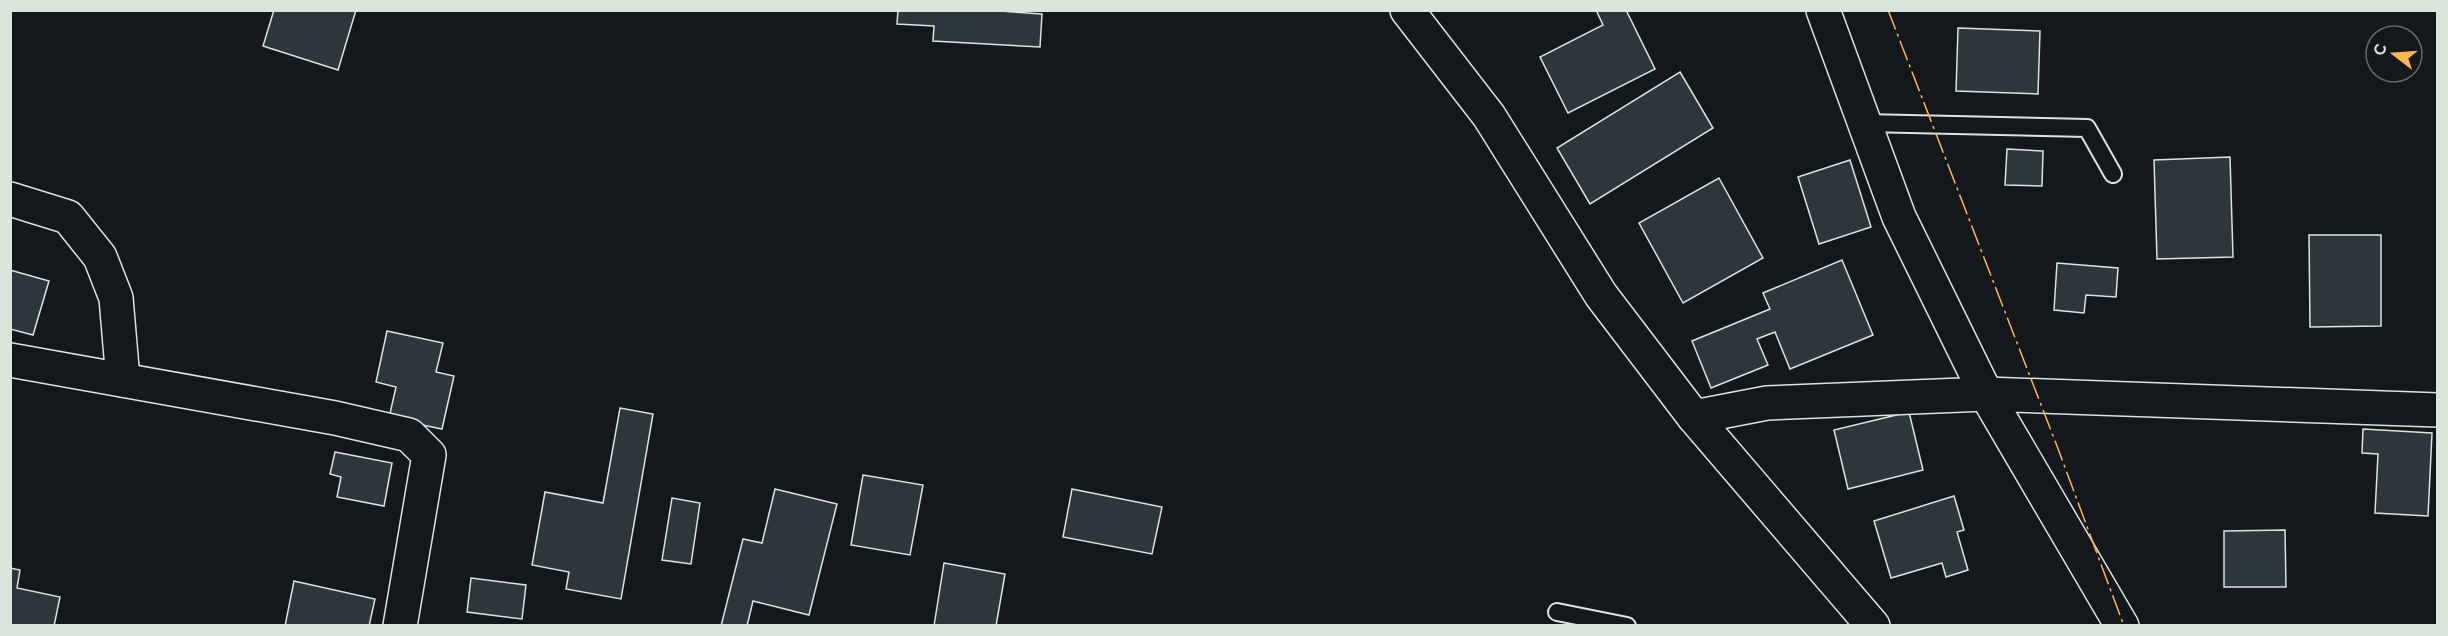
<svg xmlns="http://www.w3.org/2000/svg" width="2448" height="636" font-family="Raleway,sans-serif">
<rect width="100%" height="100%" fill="#14181c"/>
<!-- building -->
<g fill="#2c363c" stroke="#d8e6dc" stroke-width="1.5">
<path d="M 274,10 L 356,10 L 338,70 L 263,46 Z"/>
<path d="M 898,10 L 985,10 L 1042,14 L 1040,47 L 933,41 L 934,26 L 897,24 Z"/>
<path d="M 1596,10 L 1626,10 L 1655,69 L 1568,113 L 1540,57 L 1603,25 Z"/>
<path d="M 1958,28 L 2040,31 L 2038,94 L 1956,91 Z"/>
<path d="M 1680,72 L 1713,128 L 1590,204 L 1557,148 Z"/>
<path d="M 2007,149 L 2043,151 L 2042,186 L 2005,185 Z"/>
<path d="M 2230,157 L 2233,257 L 2157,259 L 2154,160 Z"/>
<path d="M 1850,160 L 1871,227 L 1819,244 L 1798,177 Z"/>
<path d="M 1719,178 L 1763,258 L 1683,303 L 1639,223 Z"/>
<path d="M 2309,235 L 2381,235 L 2381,326 L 2310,327 Z"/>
<path d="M 1842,260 L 1873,335 L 1790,369 L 1775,332 L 1757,339 L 1768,365 L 1711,388 L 1692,341 L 1770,309 L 1763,293 Z"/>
<path d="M 2057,263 L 2118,268 L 2116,297 L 2086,295 L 2084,313 L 2054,310 Z"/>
<path d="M 10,270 L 49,281 L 33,335 L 10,329 Z"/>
<path d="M 387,331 L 443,343 L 436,372 L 454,376 L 442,429 L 389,418 L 396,387 L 376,382 Z"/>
<path d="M 620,408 L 653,414 L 621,599 L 566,589 L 569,572 L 532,565 L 545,492 L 603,503 Z"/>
<path d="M 1909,412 L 1923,470 L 1848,489 L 1834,430 Z"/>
<path d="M 2363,429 L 2432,433 L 2428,516 L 2375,513 L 2378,454 L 2362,453 Z"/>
<path d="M 335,452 L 392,463 L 384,506 L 337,497 L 341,477 L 330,474 Z"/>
<path d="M 863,475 L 923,485 L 910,555 L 851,545 Z"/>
<path d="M 775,489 L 837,504 L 809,615 L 753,601 L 747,626 L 721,626 L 743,539 L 762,543 Z"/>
<path d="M 1072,489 L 1162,507 L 1152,554 L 1063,537 Z"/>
<path d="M 1954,496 L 1964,530 L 1957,532 L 1968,570 L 1946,577 L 1942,563 L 1891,578 L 1874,521 Z"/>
<path d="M 672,498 L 700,503 L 691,564 L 662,560 Z"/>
<path d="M 2285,530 L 2286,587 L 2224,587 L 2224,531 Z"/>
<path d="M 944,563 L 1005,574 L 996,626 L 934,626 Z"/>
<path d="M 10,568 L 20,570 L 17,588 L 60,597 L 54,626 L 10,625 Z"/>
<path d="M 471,578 L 526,585 L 522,619 L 467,612 Z"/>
<path d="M 294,581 L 375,599 L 369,626 L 285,626 Z"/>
</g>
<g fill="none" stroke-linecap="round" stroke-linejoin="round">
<!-- service casing -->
<g stroke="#d8e6dc" stroke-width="20">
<g id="service">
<path d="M 1864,123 L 2087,128 L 2113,174"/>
<path d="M 1557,612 L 1627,626"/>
</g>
</g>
<!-- minor casing -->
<g stroke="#d8e6dc" stroke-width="36">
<g id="minor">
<path d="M 1407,10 L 1489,116 L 1601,295 L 1694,417 L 1873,626"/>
<path d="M 10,199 L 68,217 L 100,257 L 116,298 L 123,380"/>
<path d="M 10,360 L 335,418 L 409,435 L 429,455 L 400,626"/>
<path d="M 1694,417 L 1767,403 L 1986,394 L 1899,217 L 1823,10"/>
<path d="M 2122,626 L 1986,394 L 2438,410"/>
</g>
</g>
<!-- service -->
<use href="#service" stroke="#14181c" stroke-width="16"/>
<!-- minor -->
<use href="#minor" stroke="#14181c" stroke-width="33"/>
<!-- power -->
<path stroke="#ffb74d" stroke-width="1.5" stroke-dasharray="21 4.5 3 4.5" stroke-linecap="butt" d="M 1888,10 L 2057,446 L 2124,626"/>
</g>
<!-- border -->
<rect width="2448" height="636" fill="none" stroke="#d8e6dc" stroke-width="24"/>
<!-- north arrow -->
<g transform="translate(2394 54) rotate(287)"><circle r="28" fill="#14181c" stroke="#626a69" stroke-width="1.5"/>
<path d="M0-4.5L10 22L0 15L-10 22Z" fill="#ffb74d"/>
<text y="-9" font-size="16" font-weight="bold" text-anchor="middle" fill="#d8e6dc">С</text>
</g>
</svg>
